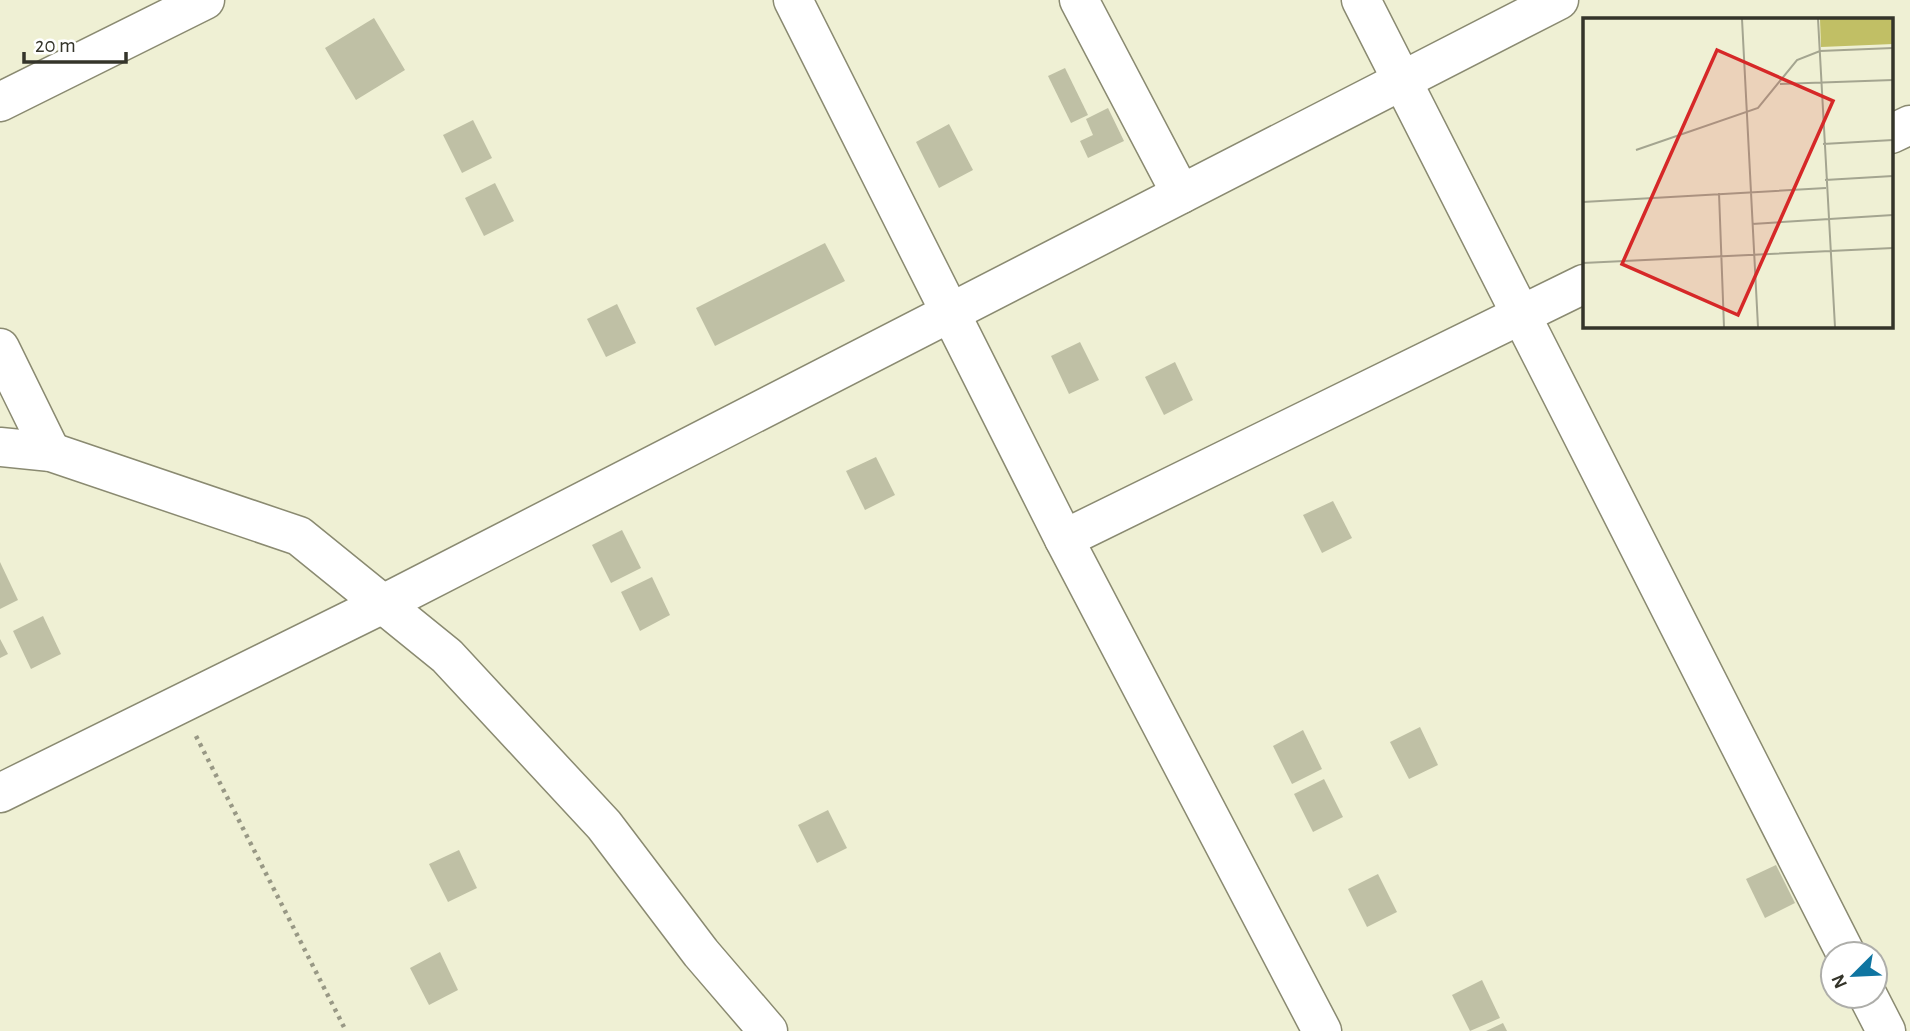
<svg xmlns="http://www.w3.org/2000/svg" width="1910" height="1031" font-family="'Alegreya Sans',sans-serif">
<rect width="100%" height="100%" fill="#eff0d4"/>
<!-- building -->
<g fill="#bfc0a5">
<path d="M 374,18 L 405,70 L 356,100 L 325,48 Z"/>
<path d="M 1065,68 L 1088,115 L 1071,123 L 1048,76 Z"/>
<path d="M 1108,108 L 1124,141 L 1088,158 L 1080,141 L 1093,135 L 1086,119 Z"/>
<path d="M 473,120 L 492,158 L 462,173 L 443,135 Z"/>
<path d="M 949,124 L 973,170 L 939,188 L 916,142 Z"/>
<path d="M 495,183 L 514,221 L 484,236 L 465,198 Z"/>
<path d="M 825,243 L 845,281 L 715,346 L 696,308 Z"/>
<path d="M 617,304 L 636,343 L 606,357 L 587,319 Z"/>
<path d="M 1080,342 L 1099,380 L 1069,394 L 1051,356 Z"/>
<path d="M 1175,362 L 1193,400 L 1164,415 L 1145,377 Z"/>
<path d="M 876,457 L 895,495 L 865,510 L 846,471 Z"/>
<path d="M 1333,501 L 1352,538 L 1322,553 L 1303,515 Z"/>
<path d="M 622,530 L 641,568 L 611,583 L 592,545 Z"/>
<path d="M 0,562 L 18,600 L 0,609 Z"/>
<path d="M 652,577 L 670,615 L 640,631 L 621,592 Z"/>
<path d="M 43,616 L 61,654 L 31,669 L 13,631 Z"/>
<path d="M 0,639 L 8,654 L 0,658 Z"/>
<path d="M 1420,727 L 1438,765 L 1409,779 L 1390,742 Z"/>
<path d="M 1303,730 L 1322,769 L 1292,784 L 1273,746 Z"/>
<path d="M 1324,779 L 1343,817 L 1313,832 L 1294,794 Z"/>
<path d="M 828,810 L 847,848 L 817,863 L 798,825 Z"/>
<path d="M 459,850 L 477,888 L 448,902 L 429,864 Z"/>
<path d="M 1776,865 L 1795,903 L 1765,918 L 1746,879 Z"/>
<path d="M 1378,874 L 1397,912 L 1367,927 L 1348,889 Z"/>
<path d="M 440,952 L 458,990 L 429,1005 L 410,968 Z"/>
<path d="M 1482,980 L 1500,1018 L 1470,1031 L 1452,995 Z"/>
<path d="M 1503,1023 L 1507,1031 L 1486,1031 Z"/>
</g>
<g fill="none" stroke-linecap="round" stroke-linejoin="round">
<!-- minor casing -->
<g stroke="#8a8a71" stroke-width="41">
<g id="minor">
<path d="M 793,0 L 1064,539 L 1322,1031"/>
<path d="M 1079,0 L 1181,194"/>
<path d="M 1361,0 L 1846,954"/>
<path d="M 0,102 L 205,0"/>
<path d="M 1891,134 L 1910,125"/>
<path d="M 0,348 L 51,452"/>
<path d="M 0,447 L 51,452 L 299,536 L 447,656 L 604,825 L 701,953 L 768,1031"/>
<path d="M 1064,539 L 1584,284"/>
<path d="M 0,793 L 383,604 L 1559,0"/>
<path d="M 1868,996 L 1886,1031"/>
</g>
</g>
<!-- path -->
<path stroke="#989885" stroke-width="4.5" stroke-dasharray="3.5 5" stroke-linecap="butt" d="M 196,736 L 346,1031"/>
<!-- minor -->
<use href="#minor" stroke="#fff" stroke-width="38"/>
</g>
<!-- overview -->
<g transform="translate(1583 18)">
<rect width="310" height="310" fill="#eff0d4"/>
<path d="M 237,1 L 310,1 L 310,26 L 238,29 Z" fill="#c1bf65"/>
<path fill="none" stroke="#a4a590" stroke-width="2" d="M 159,1 L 175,309M 235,1 L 252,309M 197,66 L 310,62M 240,126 L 310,122M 53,132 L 175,90 L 214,42 L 237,33 L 310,30M 242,162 L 310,158M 136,175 L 141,309M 0,184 L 243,170M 169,206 L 310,197M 0,245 L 310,230"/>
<path fill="#d62828" fill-opacity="0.15" stroke="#d62828" stroke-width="3.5" d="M 134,32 L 250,83 L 155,297 L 39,246 Z"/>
<rect width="310" height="310" fill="none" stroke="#34342a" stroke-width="3.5"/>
</g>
<!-- north arrow -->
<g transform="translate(1854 975) rotate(246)"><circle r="33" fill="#ffffff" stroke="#aeaeaa" stroke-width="2"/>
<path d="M0-5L12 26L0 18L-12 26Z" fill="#0f75a1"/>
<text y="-10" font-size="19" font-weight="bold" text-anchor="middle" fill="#34342a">N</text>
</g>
<!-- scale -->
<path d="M24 52v10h102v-10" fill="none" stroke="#34342a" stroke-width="3.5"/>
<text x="35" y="52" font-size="21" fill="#34342a" stroke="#ffffff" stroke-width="5" paint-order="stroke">20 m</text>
</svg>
